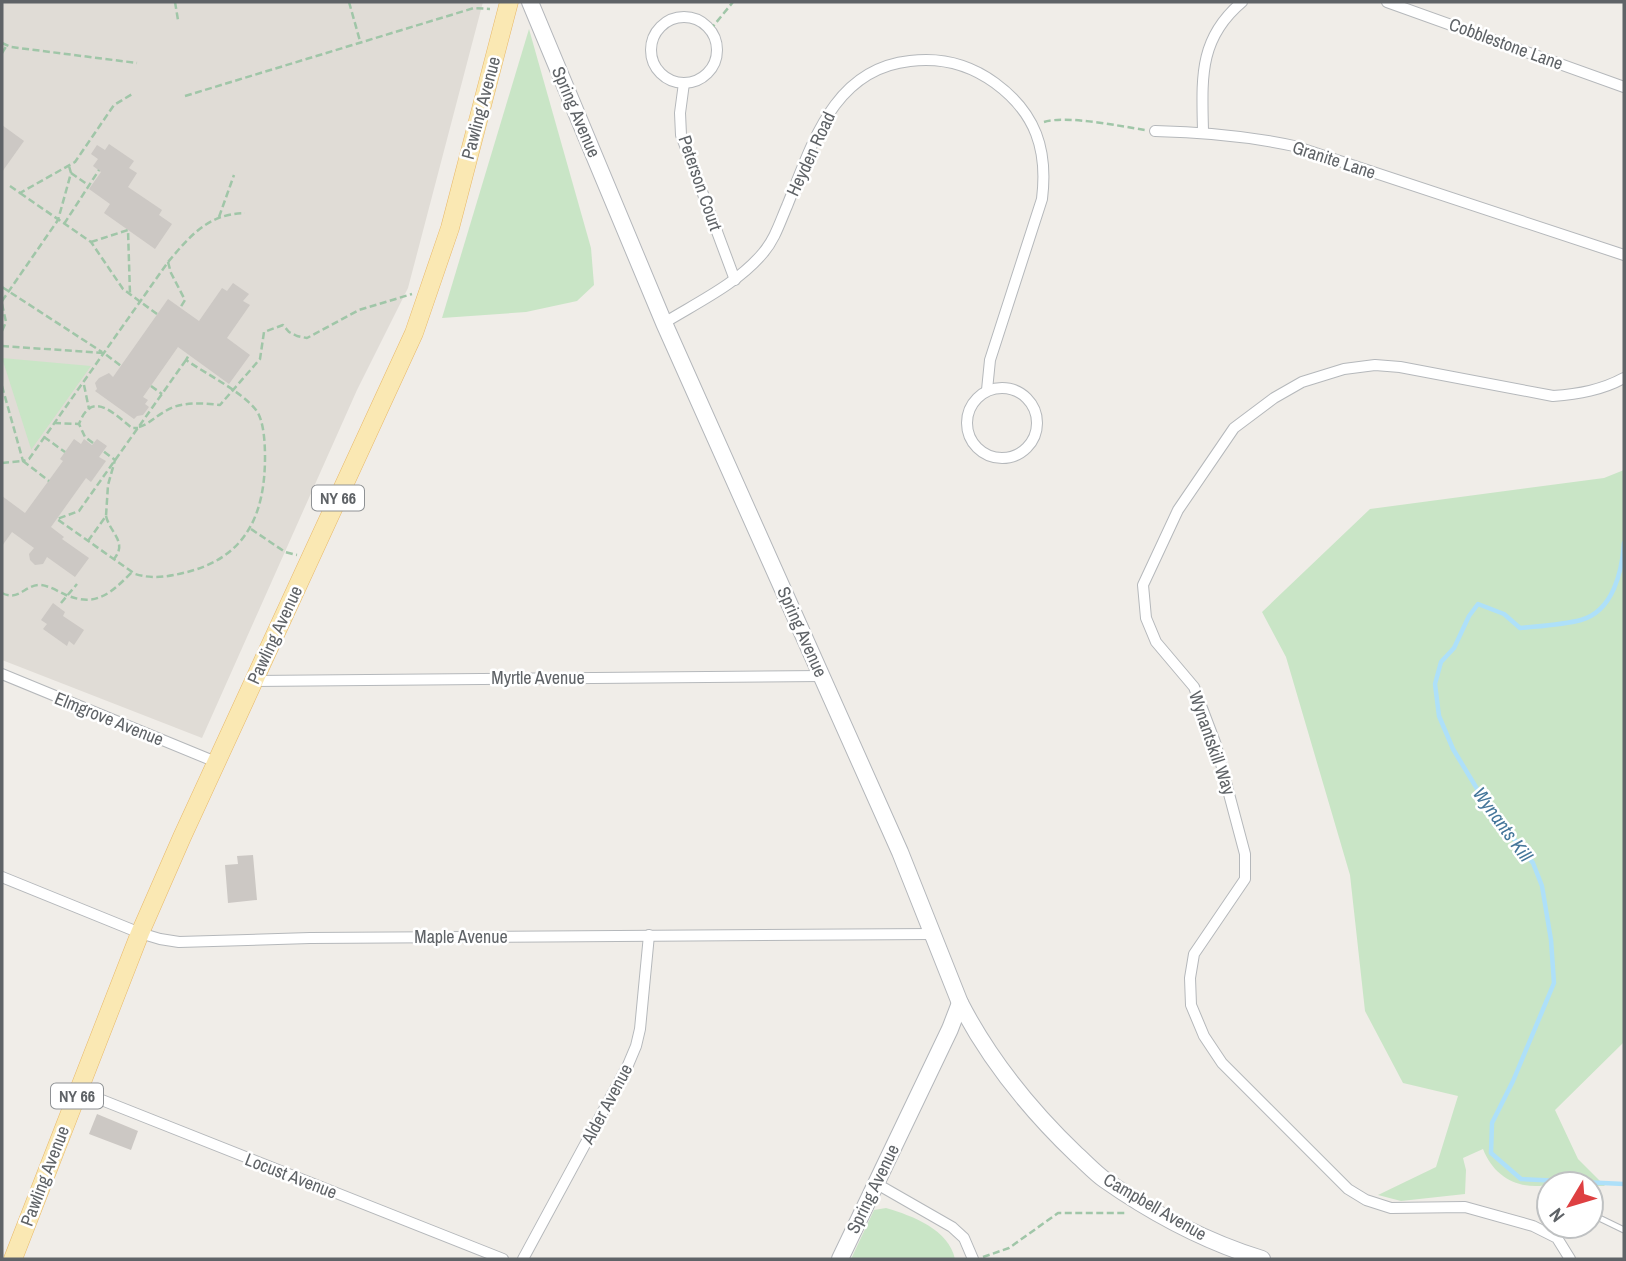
<svg xmlns="http://www.w3.org/2000/svg" width="1626" height="1261" font-family="'Archivo Narrow',sans-serif">
<rect width="100%" height="100%" fill="#f0ede8"/>
<!-- education -->
<path fill="#e0dcd6" d="M 2,2 L 483,2 L 408,288 L 357,390 L 202,738 L 2,660 Z"/>
<!-- green -->
<g fill="#c9e5c6">
<path d="M 529,29 L 591,248 L 594,285 L 577,301 L 526,312 L 442,318 Z"/>
<path d="M 2,358 L 91,366 L 31,450 L 31,449 Z"/>
<path d="M 1624,470 L 1624,1042 L 1555,1110 L 1578,1159 L 1605,1186 L 1591,1186 L 1591,1184 C 1579,1184 1564,1181 1552,1184 C 1523,1191 1495,1180 1483,1149 L 1463,1158 L 1466,1170 L 1465,1194 L 1401,1201 L 1378,1195 L 1436,1167 L 1458,1096 L 1403,1083 L 1365,1011 L 1350,875 L 1286,657 L 1262,612 L 1370,509 L 1604,478 Z"/>
<path d="M 886,1208 C 913,1216 948,1229 955,1259 L 851,1259 L 874,1210 Z"/>
</g>
<g fill="none" stroke-linecap="round" stroke-linejoin="round">
<!-- stream -->
<path stroke="#aee0f9" stroke-width="4.5" d="M 1624,543 C 1622,572 1613,611 1581,620 C 1562,625 1540,626 1520,628 L 1504,614 L 1478,604 L 1469,616 L 1454,648 L 1441,662 L 1435,684 L 1439,716 L 1453,749 L 1485,802 L 1533,863 L 1542,886 L 1551,940 L 1554,983 L 1513,1081 L 1492,1123 L 1491,1153 L 1521,1179 L 1624,1184"/>
</g>
<!-- building -->
<g fill="#ccc8c4">
<path d="M 2,125 L 24,141 L 2,172 Z"/>
<path d="M 109,144 L 134,161 L 129,168 L 137,173 L 128,187 L 162,210 L 159,215 L 172,224 L 155,249 L 104,213 L 110,204 L 89,189 L 101,172 L 93,166 L 98,159 L 91,154 L 97,145 L 105,150 Z"/>
<path d="M 233,283 L 249,294 L 243,301 L 250,305 L 227,338 L 250,355 L 229,384 L 178,347 L 143,397 L 148,400 L 145,404 L 149,407 L 143,415 L 137,416 L 134,419 L 95,391 L 97,389 L 95,383 L 99,378 L 109,373 L 113,377 L 168,299 L 199,321 L 222,288 L 227,291 Z"/>
<path d="M 74,439 L 81,444 L 84,439 L 92,445 L 97,439 L 107,446 L 99,457 L 106,461 L 91,482 L 86,478 L 51,527 L 64,537 L 62,539 L 89,558 L 75,577 L 47,557 L 43,564 L 35,565 L 30,560 L 29,554 L 34,548 L 12,532 L 2,546 L 2,496 L 25,513 L 63,461 L 60,459 Z"/>
<path d="M 53,603 L 65,612 L 63,616 L 84,630 L 74,645 L 69,641 L 67,646 L 43,629 L 47,624 L 41,620 Z"/>
<path d="M 253,855 L 257,900 L 228,903 L 225,865 L 238,864 L 237,856 Z"/>
<path d="M 97,1114 L 138,1131 L 131,1150 L 89,1134 Z"/>
</g>
<g fill="none" stroke-linecap="round" stroke-linejoin="round">
<!-- lane casing -->
<g stroke="#b5b8bb" stroke-width="7">
<path id="lane" d="M 1591,1214 L 1624,1230"/>
</g>
<!-- street casing -->
<g stroke="#b5b8bb" stroke-width="12">
<g id="street">
<path d="M 1387,2 L 1624,87"/>
<circle cx="684" cy="50" r="33"/>
<path d="M 684,83 L 680,113 L 681,135 L 735,280"/>
<path d="M 1155,131 C 1203,132 1248,136 1294,146 L 1624,255"/>
<path d="M 1203,132 C 1202,79 1198,39 1242,2"/>
<path d="M 664,323 C 698,302 737,284 763,253 C 775,239 780,222 787,206 C 812,145 833,69 910,61 C 942,57 969,64 995,83 C 1036,113 1048,150 1042,199 L 990,360 L 987,390"/>
<circle cx="1002" cy="423" r="35"/>
<path d="M 2,674 L 216,762"/>
<path d="M 254,681 L 822,676"/>
<path d="M 2,877 L 140,933 L 160,939 L 179,942 L 310,938 L 933,934"/>
<path d="M 79,1091 L 503,1259"/>
<path d="M 877,1184 L 952,1227 L 964,1238 L 973,1259"/>
<path d="M 523,1259 L 628,1065 L 636,1046 L 640,1029 L 649,935"/>
<path d="M 1570,1259 L 1557,1238 L 1533,1226 L 1465,1207 L 1391,1208 L 1366,1200 L 1348,1189 L 1222,1063 L 1204,1036 L 1191,1005 L 1190,978 L 1194,954 L 1245,879 L 1245,854 L 1216,745 L 1194,687 L 1156,642 L 1146,618 L 1143,585 L 1178,510 L 1234,428 L 1274,398 L 1302,382 L 1344,369 L 1375,365 L 1400,367 L 1553,396 C 1579,394 1602,390 1624,378"/>
</g>
</g>
<!-- secondary casing -->
<g stroke="#b4b7bb" stroke-width="18">
<g id="secondary">
<path d="M 530,2 L 664,323 L 900,852 L 960,1003 C 989,1059 1032,1112 1077,1155 C 1086,1163 1095,1173 1105,1180 C 1152,1213 1207,1242 1262,1259"/>
<path d="M 840,1259 L 950,1029 L 960,1003"/>
</g>
</g>
<!-- primary casing -->
<g stroke="#e8b868" stroke-width="19">
<path id="primary" d="M 13,1259 L 140,933 L 182,837 L 414,333 L 450,228 L 509,2"/>
</g>
<!-- path -->
<g stroke="#a0c6a8" stroke-width="2.5" stroke-dasharray="7 3.5" stroke-linecap="butt">
<path d="M 175,2 L 178,20"/>
<path d="M 349,2 L 360,41"/>
<path d="M 710,30 L 733,2"/>
<path d="M 2,43 L 11,47 L 137,63"/>
<path d="M 2,53 L 7,45"/>
<path d="M 185,96 L 474,8 L 490,9"/>
<path d="M 1044,122 C 1067,115 1119,126 1145,130"/>
<path d="M 71,173 L 88,185"/>
<path d="M 10,186 L 20,193 L 75,162 L 114,105 L 134,93"/>
<path d="M 20,193 L 91,242 L 123,289 L 157,314"/>
<path d="M 219,217 L 234,175"/>
<path d="M 64,224 L 99,170"/>
<path d="M 91,242 L 128,230 L 130,294"/>
<path d="M 168,262 L 171,273 L 185,300 L 180,308"/>
<path d="M 2,287 L 102,352"/>
<path d="M 2,301 L 58,220 L 71,173 L 69,166"/>
<path d="M 2,304 L 6,322 L 2,331"/>
<path d="M 2,346 L 104,353 L 121,366"/>
<path d="M 186,360 L 79,511 L 57,519 L 135,574 C 151,579 167,577 183,573 C 245,559 265,516 265,457 C 265,444 264,420 256,410 C 241,391 206,374 186,360 L 189,355"/>
<path d="M 84,385 L 89,409"/>
<path d="M 2,386 L 23,461 L 29,459 L 168,262 C 191,235 208,214 245,213"/>
<path d="M 151,386 L 162,394"/>
<path d="M 54,423 L 79,424"/>
<path d="M 139,427 C 149,424 155,417 164,412 C 180,401 201,403 220,405 L 260,359 L 264,332 L 283,325 L 289,332 L 297,336 L 307,338 L 359,310 L 412,294"/>
<path d="M 44,437 L 65,452"/>
<path d="M 93,443 L 85,437 L 79,424 C 92,389 114,414 132,428 L 138,428"/>
<path d="M 2,463 L 23,461 L 49,481"/>
<path d="M 106,516 C 110,533 128,542 114,559"/>
<path d="M 251,529 L 285,552 L 297,555"/>
<path d="M 88,541 L 106,516 L 108,485 L 115,460 L 103,451"/>
<path d="M 2,593 C 19,602 25,584 41,585 C 50,586 59,592 66,595 C 97,608 112,592 132,572"/>
<path d="M 61,603 L 77,584"/>
<path d="M 983,1257 L 1009,1248 L 1058,1213 L 1127,1213"/>
</g>
<!-- lane -->
<use href="#lane" stroke="#fff" stroke-width="5"/>
<!-- street -->
<use href="#street" stroke="#fff" stroke-width="10"/>
<!-- secondary -->
<use href="#secondary" stroke="#fff" stroke-width="16"/>
<!-- primary -->
<use href="#primary" stroke="#fae8b3" stroke-width="18"/>
</g>
<g text-anchor="middle" stroke-width="5" stroke-linejoin="round" paint-order="stroke">
<!-- shield labels -->
<g fill="#fff" stroke="#8f9295" stroke-width="2">
<rect x="312" y="485.5" width="52" height="25" rx="5"/>
<rect x="51" y="1083.5" width="52" height="25" rx="5"/>
</g>
<g font-size="16" font-weight="bold" fill="#5f6367">
<text x="338" y="504">NY 66</text>
<text x="77" y="1102">NY 66</text>
</g>
<!-- street labels -->
<g font-size="18" fill="#5f6367" stroke="#fff">
<text transform="translate(1506 44) rotate(20)" y="6">Cobblestone Lane</text>
<text transform="translate(481 108) rotate(-75)" y="6">Pawling Avenue</text>
<text transform="translate(576 112) rotate(67)" y="6">Spring Avenue</text>
<text transform="translate(811 154) rotate(-65)" y="6">Heyden Road</text>
<text transform="translate(1334 160) rotate(18)" y="6">Granite Lane</text>
<text transform="translate(700 183) rotate(71)" y="6">Peterson Court</text>
<text transform="translate(802 632) rotate(66)" y="6">Spring Avenue</text>
<text transform="translate(275 635) rotate(-65)" y="6">Pawling Avenue</text>
<text x="538" y="684">Myrtle Avenue</text>
<text transform="translate(109 719) rotate(22)" y="6">Elmgrove Avenue</text>
<text transform="translate(1212 743) rotate(71)" y="6">Wynantskill Way</text>
<text x="461" y="943">Maple Avenue</text>
<text transform="translate(607 1104) rotate(-62)" y="6">Alder Avenue</text>
<text transform="translate(45 1176) rotate(-69)" y="6">Pawling Avenue</text>
<text transform="translate(291 1176) rotate(21)" y="6">Locust Avenue</text>
<text transform="translate(873 1189) rotate(-64)" y="6">Spring Avenue</text>
<text transform="translate(1155 1207) rotate(30)" y="6">Campbell Avenue</text>
</g>
<!-- water labels -->
<g font-size="19" font-style="italic" fill="#44769a" stroke="#fff">
<text transform="translate(1503 824) rotate(54)" y="7">Wynants Kill</text>
</g>
</g>
<!-- border -->
<rect width="1626" height="1261" fill="none" stroke="#5f6367" stroke-width="7"/>
<!-- north arrow -->
<g transform="translate(1570 1205) rotate(232)"><circle r="33" fill="#ffffff" stroke="#bfc1c2" stroke-width="2"/>
<path d="M0-5L12 26L0 18L-12 26Z" fill="#de4042"/>
<text y="-10" font-size="19" font-weight="bold" text-anchor="middle" fill="#5f6367">N</text>
</g>
</svg>
